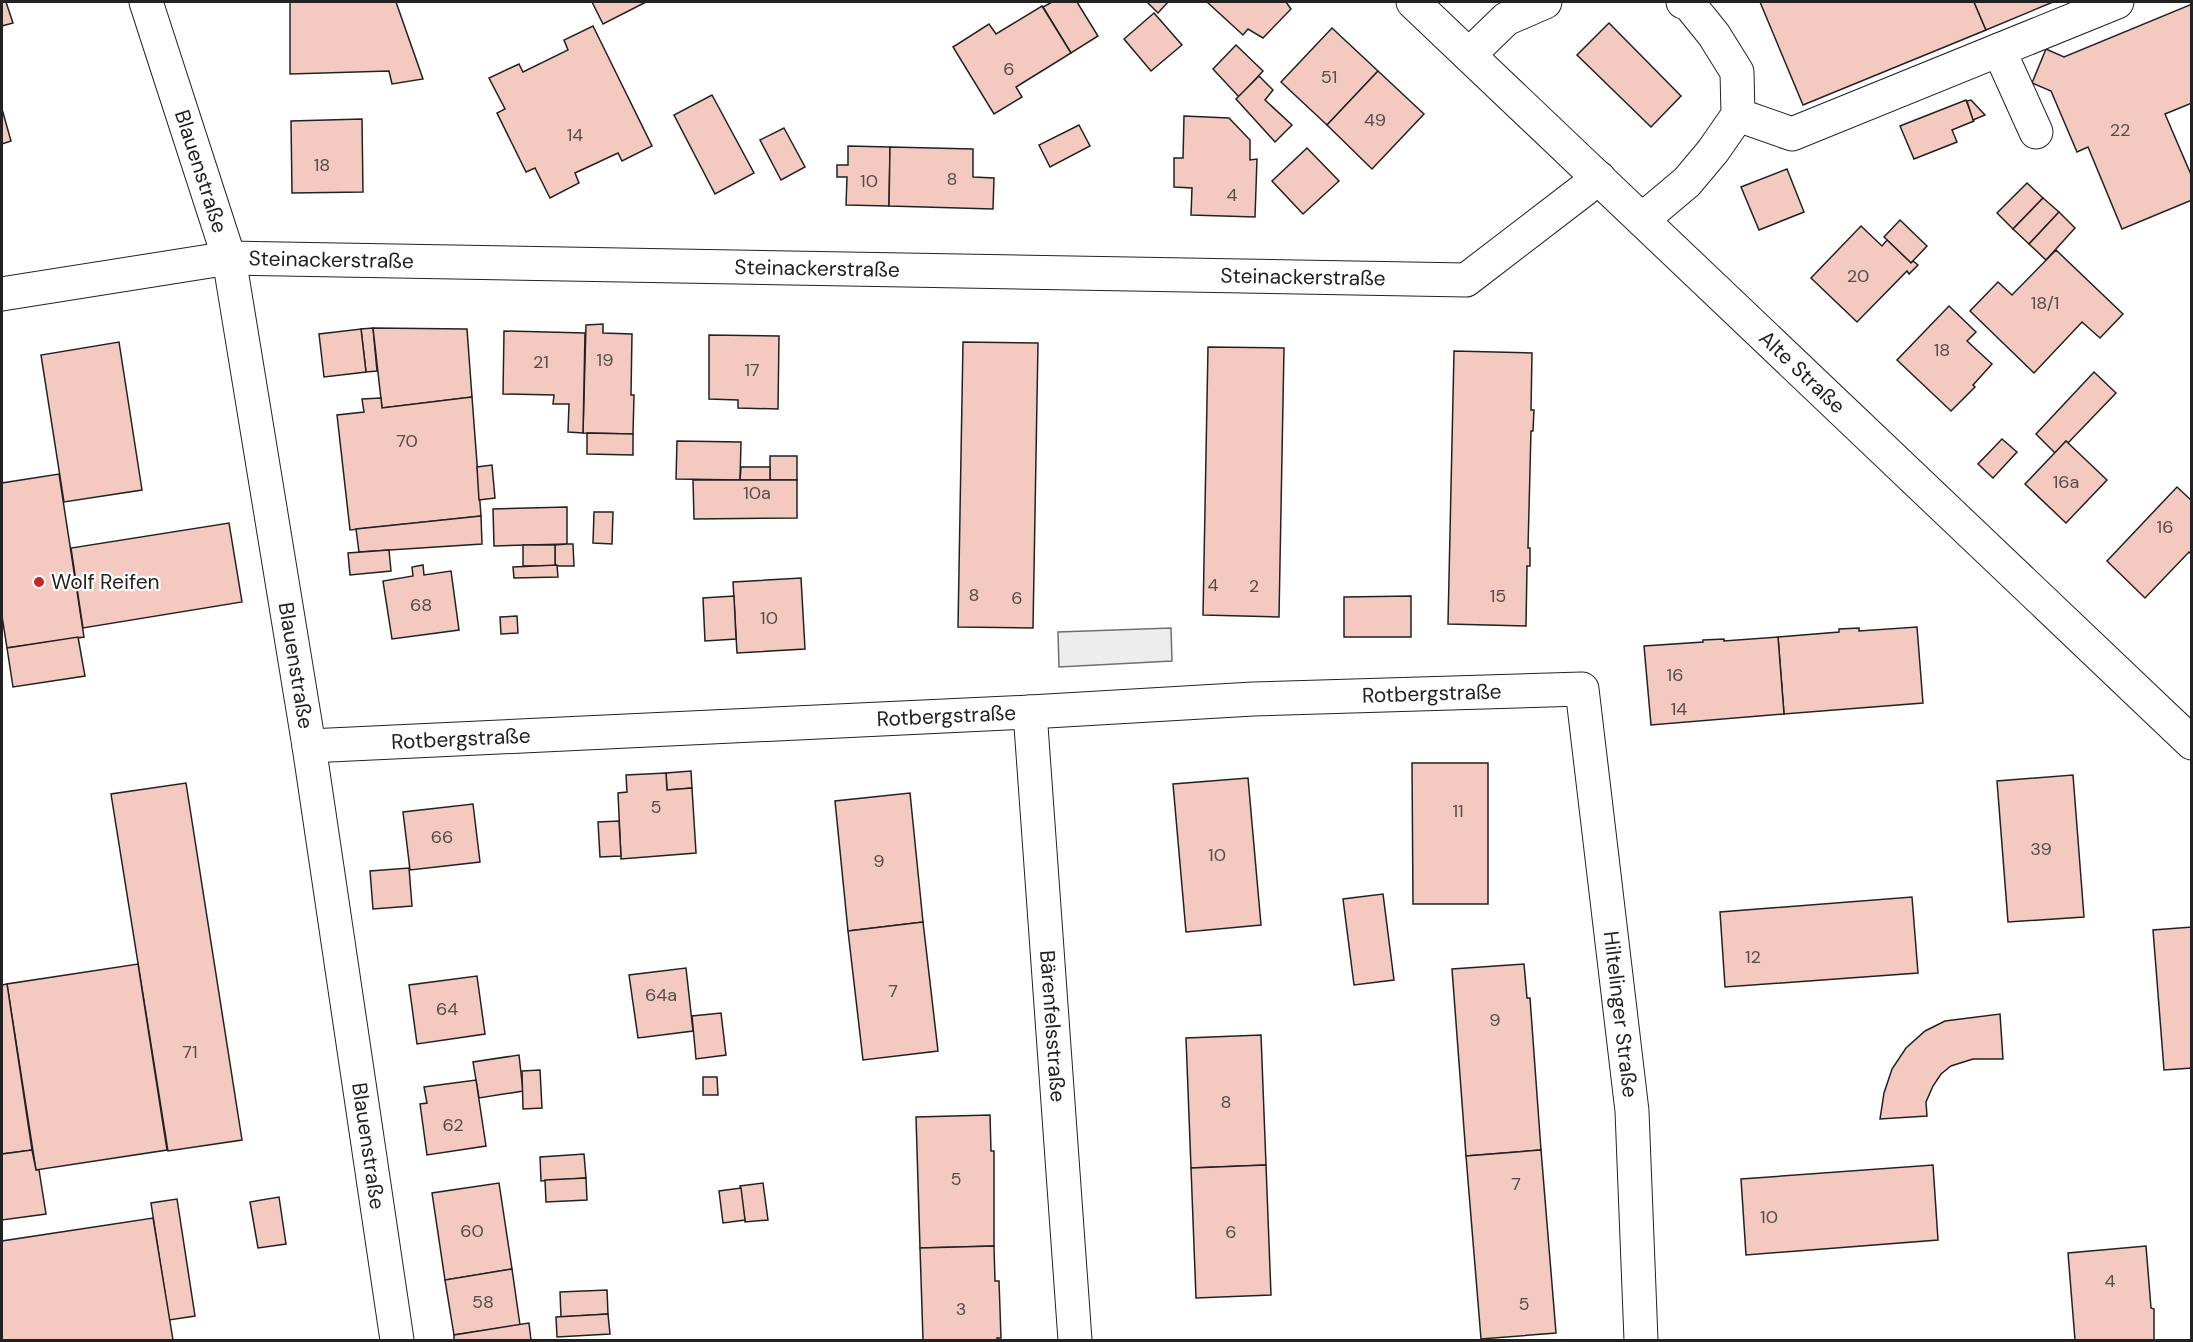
<svg xmlns="http://www.w3.org/2000/svg" width="2193" height="1342" font-family="'DM Sans',sans-serif">
<rect width="100%" height="100%" fill="#fff"/>
<!-- parking -->
<path fill="#ededed" stroke="#6f6f6f" stroke-width="1.5" d="M 1171,628 L 1172,661 L 1059,667 L 1058,632 Z"/>
<!-- building -->
<g fill="#f3c9c0" stroke="#222" stroke-width="1.5">
<path d="M 2,2 L 6,2 L 13,23 L 2,26 Z"/>
<path d="M 290,2 L 396,2 L 423,79 L 392,84 L 389,71 L 290,74 Z"/>
<path d="M 592,2 L 646,2 L 603,24 Z"/>
<path d="M 1052,2 L 1077,2 L 1098,36 L 1071,53 L 1043,7 Z"/>
<path d="M 1147,2 L 1168,2 L 1158,13 Z"/>
<path d="M 1207,2 L 1286,2 L 1291,9 L 1263,38 L 1248,29 L 1243,35 Z"/>
<path d="M 1760,2 L 1974,2 L 1986,30 L 1803,105 Z"/>
<path d="M 1974,2 L 2053,2 L 1986,30 Z"/>
<path d="M 2192,4 L 2192,103 L 2165,114 L 2192,177 L 2192,200 L 2122,229 L 2088,147 L 2077,152 L 2051,91 L 2032,83 L 2046,49 L 2064,57 Z"/>
<path d="M 1042,6 L 1071,53 L 1016,87 L 1022,97 L 994,114 L 953,47 L 989,24 L 996,34 Z"/>
<path d="M 1154,13 L 1182,45 L 1151,71 L 1124,39 Z"/>
<path d="M 1609,23 L 1681,96 L 1651,127 L 1577,55 Z"/>
<path d="M 593,26 L 652,146 L 622,161 L 618,153 L 575,173 L 579,183 L 550,198 L 535,168 L 526,172 L 497,113 L 505,109 L 489,78 L 519,64 L 523,72 L 568,50 L 564,40 Z"/>
<path d="M 1332,28 L 1378,71 L 1327,125 L 1281,82 Z"/>
<path d="M 1236,45 L 1263,71 L 1239,97 L 1213,69 Z"/>
<path d="M 1378,71 L 1424,114 L 1372,169 L 1327,125 Z"/>
<path d="M 1259,76 L 1273,90 L 1265,100 L 1292,125 L 1275,142 L 1236,99 Z"/>
<path d="M 712,95 L 754,173 L 715,194 L 674,115 Z"/>
<path d="M 1966,100 L 1974,121 L 1952,130 L 1957,142 L 1914,159 L 1900,126 Z"/>
<path d="M 1971,100 L 1985,115 L 1973,120 L 1967,101 Z"/>
<path d="M 2,109 L 11,141 L 2,144 Z"/>
<path d="M 1184,116 L 1229,118 L 1250,140 L 1250,160 L 1257,159 L 1255,217 L 1191,215 L 1192,188 L 1174,187 L 1174,158 L 1183,158 Z"/>
<path d="M 362,119 L 363,192 L 292,193 L 291,121 Z"/>
<path d="M 1079,125 L 1090,146 L 1050,167 L 1039,145 Z"/>
<path d="M 784,128 L 805,167 L 781,180 L 760,140 Z"/>
<path d="M 848,146 L 890,147 L 889,206 L 846,205 L 847,177 L 837,177 L 837,165 L 848,165 Z"/>
<path d="M 890,147 L 973,149 L 973,177 L 994,178 L 993,209 L 889,206 Z"/>
<path d="M 1307,148 L 1339,181 L 1303,214 L 1272,181 Z"/>
<path d="M 1787,169 L 1804,212 L 1759,230 L 1741,187 Z"/>
<path d="M 2027,183 L 2043,198 L 2013,229 L 1997,213 Z"/>
<path d="M 2043,198 L 2059,212 L 2029,244 L 2013,229 Z"/>
<path d="M 2059,212 L 2075,228 L 2046,260 L 2029,244 Z"/>
<path d="M 1900,220 L 1927,246 L 1911,263 L 1884,237 Z"/>
<path d="M 1861,226 L 1882,246 L 1887,240 L 1911,263 L 1913,261 L 1918,265 L 1909,274 L 1907,271 L 1857,322 L 1811,278 Z"/>
<path d="M 2056,250 L 2123,314 L 2100,338 L 2082,322 L 2034,373 L 1970,311 L 1998,282 L 2012,295 Z"/>
<path d="M 1949,306 L 1976,332 L 1967,341 L 1992,364 L 1973,385 L 1975,387 L 1951,411 L 1897,360 Z"/>
<path d="M 603,324 L 603,333 L 632,334 L 631,395 L 634,395 L 633,434 L 583,433 L 586,325 Z"/>
<path d="M 373,328 L 377,371 L 366,372 L 361,329 Z"/>
<path d="M 373,328 L 467,329 L 472,397 L 382,408 Z"/>
<path d="M 361,329 L 366,372 L 324,377 L 319,334 Z"/>
<path d="M 504,331 L 585,333 L 583,433 L 568,432 L 569,404 L 553,404 L 554,395 L 503,394 Z"/>
<path d="M 709,335 L 779,336 L 778,409 L 738,408 L 738,400 L 709,399 Z"/>
<path d="M 119,342 L 142,490 L 64,502 L 41,355 Z"/>
<path d="M 963,342 L 1038,343 L 1033,628 L 958,627 Z"/>
<path d="M 1208,347 L 1284,348 L 1279,617 L 1203,615 Z"/>
<path d="M 1454,351 L 1532,353 L 1531,410 L 1534,410 L 1533,431 L 1531,431 L 1528,548 L 1530,548 L 1530,566 L 1527,566 L 1526,626 L 1448,624 Z"/>
<path d="M 2094,372 L 2116,393 L 2068,443 L 2066,441 L 2055,453 L 2036,434 Z"/>
<path d="M 472,397 L 481,516 L 350,530 L 337,415 L 364,412 L 362,399 L 381,398 L 382,408 Z"/>
<path d="M 587,433 L 633,434 L 633,455 L 587,454 Z"/>
<path d="M 2002,439 L 2017,452 L 1993,478 L 1978,464 Z"/>
<path d="M 677,441 L 741,442 L 740,480 L 676,479 Z"/>
<path d="M 2066,441 L 2107,480 L 2066,523 L 2025,484 Z"/>
<rect x="770" y="456" width="27" height="24"/>
<path d="M 492,465 L 495,498 L 479,500 L 477,467 Z"/>
<path d="M 741,467 L 770,467 L 770,480 L 740,480 Z"/>
<path d="M 59,474 L 84,637 L 7,648 L 2,616 L 2,483 Z"/>
<path d="M 693,480 L 797,480 L 797,518 L 694,519 Z"/>
<path d="M 2177,487 L 2192,501 L 2192,555 L 2189,552 L 2145,598 L 2107,561 Z"/>
<path d="M 567,507 L 567,544 L 494,546 L 493,509 Z"/>
<path d="M 594,512 L 613,512 L 612,544 L 593,543 Z"/>
<path d="M 481,516 L 482,544 L 359,552 L 356,529 Z"/>
<path d="M 229,523 L 242,602 L 83,628 L 71,548 Z"/>
<path d="M 567,544 L 573,544 L 574,566 L 555,566 L 555,545 Z"/>
<rect x="523" y="545" width="32" height="21"/>
<path d="M 389,550 L 391,571 L 350,575 L 348,553 Z"/>
<path d="M 423,565 L 424,575 L 451,571 L 459,630 L 392,639 L 383,581 L 413,576 L 412,567 Z"/>
<path d="M 557,565 L 558,577 L 514,578 L 513,567 Z"/>
<path d="M 801,578 L 805,649 L 737,653 L 733,582 Z"/>
<path d="M 734,596 L 736,639 L 705,641 L 703,598 Z"/>
<path d="M 1411,596 L 1411,637 L 1344,637 L 1344,597 Z"/>
<path d="M 517,616 L 518,633 L 501,634 L 500,617 Z"/>
<path d="M 1917,627 L 1923,703 L 1784,714 L 1778,637 L 1839,632 L 1839,629 L 1859,628 L 1859,631 Z"/>
<path d="M 78,637 L 85,676 L 13,687 L 7,648 Z"/>
<path d="M 1778,637 L 1784,714 L 1651,725 L 1644,646 L 1703,642 L 1703,640 L 1724,639 L 1724,641 Z"/>
<path d="M 1412,763 L 1488,763 L 1488,904 L 1413,904 Z"/>
<path d="M 691,771 L 692,788 L 667,790 L 666,773 Z"/>
<path d="M 666,773 L 667,790 L 692,788 L 696,853 L 621,859 L 618,793 L 627,792 L 626,775 Z"/>
<path d="M 2073,775 L 2084,917 L 2008,922 L 1997,781 Z"/>
<path d="M 1248,778 L 1261,925 L 1186,932 L 1173,784 Z"/>
<path d="M 186,783 L 242,1140 L 168,1151 L 111,794 Z"/>
<path d="M 910,793 L 923,922 L 848,931 L 835,801 Z"/>
<path d="M 473,804 L 480,862 L 410,870 L 403,812 Z"/>
<path d="M 619,821 L 621,856 L 600,857 L 598,822 Z"/>
<path d="M 409,868 L 412,906 L 373,909 L 370,871 Z"/>
<path d="M 1383,894 L 1394,980 L 1354,985 L 1343,899 Z"/>
<path d="M 1912,897 L 1918,973 L 1725,987 L 1720,912 Z"/>
<path d="M 923,922 L 938,1051 L 863,1060 L 848,931 Z"/>
<path d="M 2192,927 L 2192,1068 L 2164,1070 L 2153,930 Z"/>
<path d="M 138,964 L 167,1150 L 36,1170 L 7,984 Z"/>
<path d="M 1524,964 L 1527,998 L 1530,998 L 1541,1150 L 1466,1156 L 1452,969 Z"/>
<path d="M 686,968 L 693,1031 L 638,1038 L 629,975 Z"/>
<path d="M 477,976 L 485,1034 L 417,1044 L 409,985 Z"/>
<path d="M 7,984 L 32,1150 L 2,1154 L 2,985 Z"/>
<path d="M 721,1013 L 726,1055 L 696,1059 L 692,1016 Z"/>
<path d="M 2000,1014 L 2003,1059 L 1973,1059 L 1951,1066 L 1941,1074 L 1933,1086 L 1926,1102 L 1927,1116 L 1880,1119 L 1884,1093 L 1892,1069 L 1906,1048 L 1925,1031 L 1945,1021 Z"/>
<path d="M 1261,1035 L 1266,1165 L 1191,1168 L 1186,1038 Z"/>
<path d="M 519,1055 L 523,1091 L 479,1098 L 473,1062 Z"/>
<path d="M 540,1070 L 542,1108 L 523,1109 L 522,1071 Z"/>
<path d="M 703,1077 L 717,1077 L 718,1095 L 703,1095 Z"/>
<path d="M 476,1080 L 486,1146 L 427,1155 L 420,1104 L 427,1103 L 424,1087 Z"/>
<path d="M 990,1115 L 991,1151 L 994,1151 L 994,1246 L 920,1248 L 916,1117 Z"/>
<path d="M 32,1150 L 36,1170 L 39,1170 L 46,1214 L 2,1220 L 2,1154 Z"/>
<path d="M 1541,1150 L 1556,1333 L 1481,1339 L 1466,1156 Z"/>
<path d="M 584,1154 L 586,1178 L 541,1181 L 540,1157 Z"/>
<path d="M 1266,1165 L 1271,1295 L 1196,1298 L 1191,1168 Z"/>
<path d="M 1933,1165 L 1938,1240 L 1746,1255 L 1741,1179 Z"/>
<path d="M 586,1178 L 587,1200 L 546,1202 L 545,1180 Z"/>
<path d="M 499,1183 L 512,1269 L 445,1280 L 432,1193 Z"/>
<path d="M 763,1183 L 768,1220 L 745,1222 L 740,1186 Z"/>
<path d="M 741,1188 L 745,1220 L 723,1223 L 719,1191 Z"/>
<path d="M 279,1197 L 286,1244 L 258,1248 L 250,1202 Z"/>
<path d="M 177,1199 L 195,1316 L 169,1320 L 151,1203 Z"/>
<path d="M 153,1218 L 173,1340 L 2,1340 L 2,1241 Z"/>
<path d="M 994,1246 L 995,1281 L 999,1281 L 1001,1338 L 997,1338 L 997,1340 L 923,1340 L 920,1248 Z"/>
<path d="M 2146,1246 L 2151,1308 L 2154,1309 L 2154,1340 L 2075,1340 L 2068,1253 Z"/>
<path d="M 512,1269 L 520,1325 L 454,1335 L 445,1280 Z"/>
<path d="M 607,1290 L 608,1314 L 561,1317 L 560,1292 Z"/>
<path d="M 608,1314 L 610,1334 L 557,1337 L 556,1317 Z"/>
<path d="M 529,1323 L 531,1340 L 454,1340 L 454,1335 Z"/>
</g>
<g fill="none" stroke-linecap="round" stroke-linejoin="round">
<!-- minor casing -->
<g stroke="#222" stroke-width="35">
<g id="minor">
<path id="s1" d="M 146,2 L 229,258 L 309,746 L 397,1340"/>
<path id="s2" d="M 1413,2 L 2192,743"/>
<path d="M 1999,50 L 2036,132"/>
<path d="M 1469,55 L 1506,19 L 1545,2"/>
<path d="M 1738,115 L 1792,134 L 2117,2"/>
<path d="M 1643,219 L 1687,182 L 1713,151 L 1738,115 L 1737,72 L 1714,35 L 1689,4 L 1683,2"/>
<path id="s3" d="M 2,294 L 229,258 L 1466,280 L 1599,178"/>
<path id="s4" d="M 1030,712 L 1075,1340"/>
<path id="s5" d="M 309,746 L 1030,712 L 1253,699 L 1582,689 L 1632,1111 L 1641,1340"/>
</g>
</g>
<!-- minor -->
<use href="#minor" stroke="#fff" stroke-width="33"/>
</g>
<!-- markers -->
<circle fill="#c62828" stroke="#fff" stroke-width="2" cx="39" cy="582" r="6"/>
<g text-anchor="middle" stroke-width="4.5" stroke-linejoin="round" paint-order="stroke">
<!-- number labels -->
<g font-size="18" fill="#564c4a">
<text x="1009" y="75">6</text>
<text x="1329" y="83">51</text>
<text x="1375" y="126">49</text>
<text x="2120" y="136">22</text>
<text x="575" y="141">14</text>
<text x="322" y="171">18</text>
<text x="952" y="185">8</text>
<text x="869" y="187">10</text>
<text x="1232" y="201">4</text>
<text x="1858" y="282">20</text>
<text x="2045" y="309">18/1</text>
<text x="1942" y="356">18</text>
<text x="605" y="366">19</text>
<text x="541" y="368">21</text>
<text x="752" y="376">17</text>
<text x="407" y="447">70</text>
<text x="2066" y="488">16a</text>
<text x="757" y="499">10a</text>
<text x="2165" y="533">16</text>
<text x="1213" y="591">4</text>
<text x="1254" y="592">2</text>
<text x="974" y="601">8</text>
<text x="1498" y="602">15</text>
<text x="1017" y="604">6</text>
<text x="421" y="611">68</text>
<text x="769" y="624">10</text>
<text x="1675" y="681">16</text>
<text x="1679" y="715">14</text>
<text x="656" y="813">5</text>
<text x="1458" y="817">11</text>
<text x="442" y="843">66</text>
<text x="2041" y="855">39</text>
<text x="1217" y="861">10</text>
<text x="879" y="867">9</text>
<text x="1753" y="963">12</text>
<text x="893" y="997">7</text>
<text x="661" y="1001">64a</text>
<text x="447" y="1015">64</text>
<text x="1495" y="1026">9</text>
<text x="190" y="1058">71</text>
<text x="1226" y="1108">8</text>
<text x="453" y="1131">62</text>
<text x="956" y="1185">5</text>
<text x="1516" y="1190">7</text>
<text x="1769" y="1223">10</text>
<text x="472" y="1237">60</text>
<text x="1231" y="1238">6</text>
<text x="2110" y="1287">4</text>
<text x="483" y="1308">58</text>
<text x="1524" y="1310">5</text>
<text x="961" y="1315">3</text>
</g>
<!-- street labels -->
<g font-size="21" fill="#222" stroke="#fff">
<text dy="7" stroke="none"><textPath href="#s1" startOffset="178">Blauenstraße</textPath></text>
<text dy="7" stroke="none"><textPath href="#s3" startOffset="332">Steinackerstraße</textPath></text>
<text dy="7" stroke="none"><textPath href="#s3" startOffset="818">Steinackerstraße</textPath></text>
<text dy="7" stroke="none"><textPath href="#s3" startOffset="1304">Steinackerstraße</textPath></text>
<text dy="7" stroke="none"><textPath href="#s2" startOffset="537">Alte Straße</textPath></text>
<text dy="7" stroke="none"><textPath href="#s1" startOffset="682">Blauenstraße</textPath></text>
<text dy="7" stroke="none"><textPath href="#s5" startOffset="1124">Rotbergstraße</textPath></text>
<text dy="7" stroke="none"><textPath href="#s5" startOffset="638">Rotbergstraße</textPath></text>
<text dy="7" stroke="none"><textPath href="#s5" startOffset="152">Rotbergstraße</textPath></text>
<text dy="7" stroke="none"><textPath href="#s5" startOffset="1602">Hiltelinger Straße</textPath></text>
<text dy="7" stroke="none"><textPath href="#s4" startOffset="315">Bärenfelsstraße</textPath></text>
<text dy="7" stroke="none"><textPath href="#s1" startOffset="1168">Blauenstraße</textPath></text>
</g>
<!-- poi labels -->
<g font-size="21" fill="#222" stroke="#fff" text-anchor="start">
<text x="51" y="589">Wolf Reifen</text>
</g>
</g>
<!-- border -->
<rect width="2193" height="1342" fill="none" stroke="#222222" stroke-width="6"/>
</svg>
